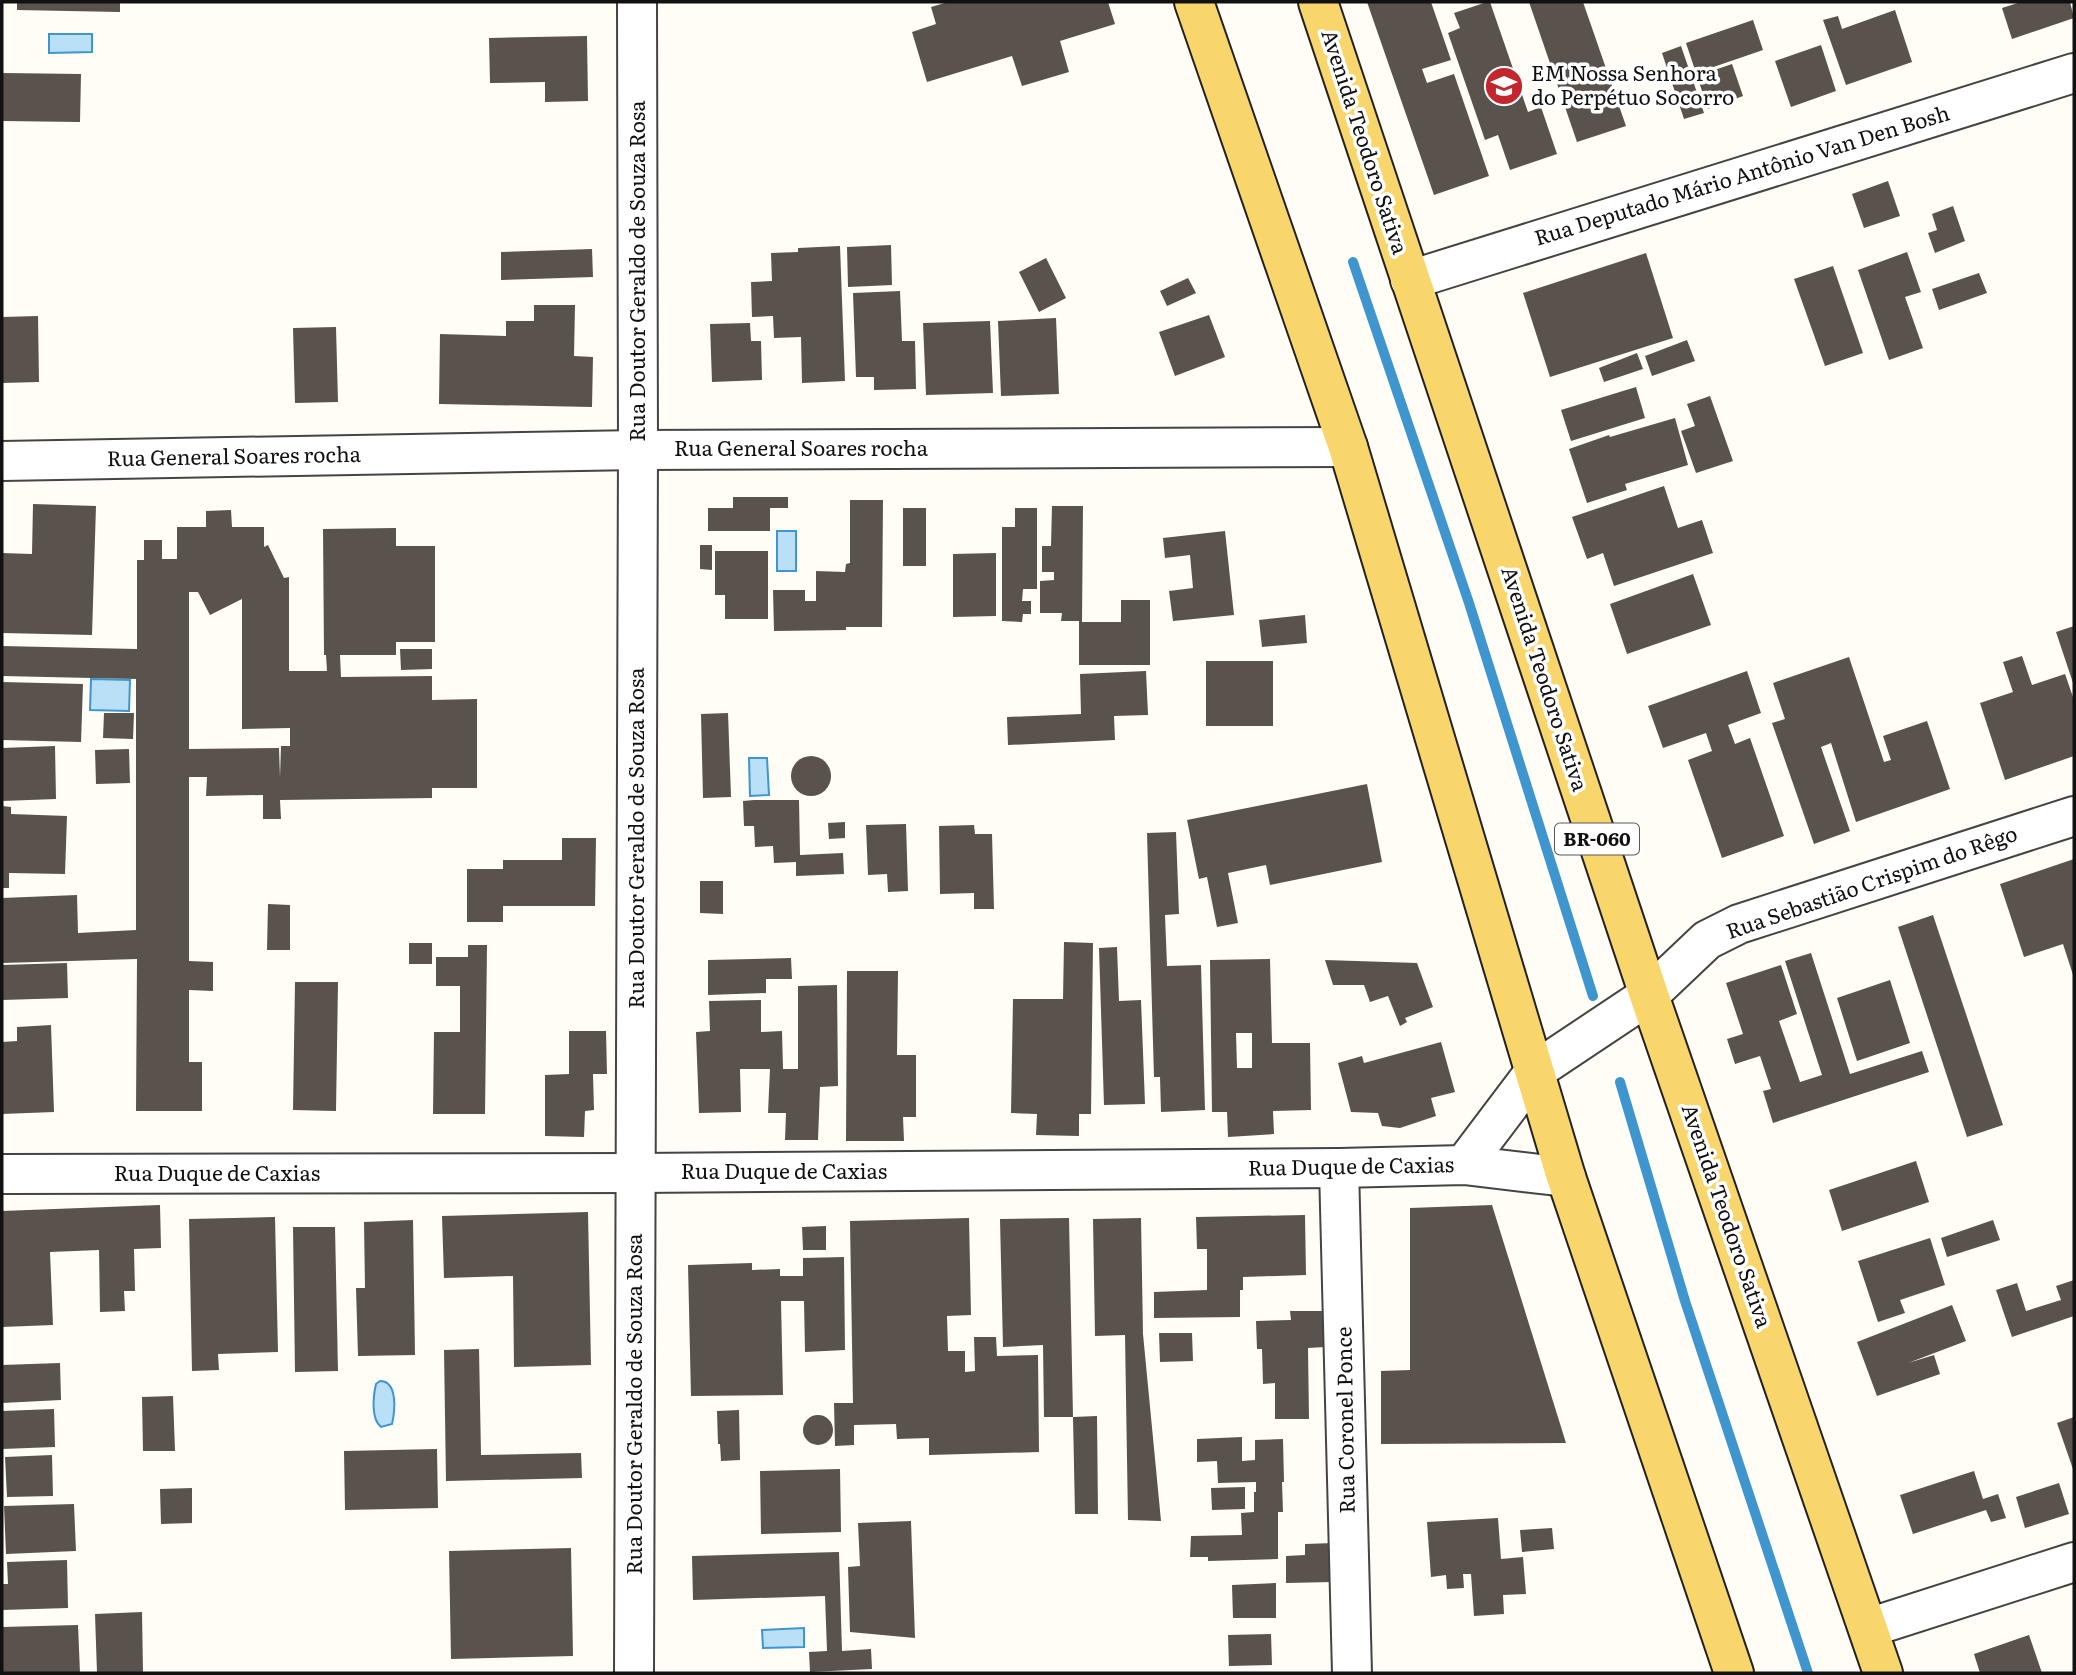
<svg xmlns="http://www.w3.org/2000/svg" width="2076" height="1675" font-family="Literata,serif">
<rect width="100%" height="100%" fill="#fffdf5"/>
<!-- water -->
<g fill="#b9e0f7" stroke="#3f96cf" stroke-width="2">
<path d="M 49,34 L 92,34 L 92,52 L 49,53 Z"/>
<rect x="777" y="531" width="19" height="40"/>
<path d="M 91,679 L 130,680 L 129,711 L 90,710 Z"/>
<path d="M 749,758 L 767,758 L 769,795 L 750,796 Z"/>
<path d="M 380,1381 C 398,1381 395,1411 392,1424 L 381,1427 C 371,1419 373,1397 376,1384 Z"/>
<path d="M 804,1628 L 804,1647 L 763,1648 L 762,1630 Z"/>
</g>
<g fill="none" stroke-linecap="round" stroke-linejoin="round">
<!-- stream -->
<g stroke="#3f96cf" stroke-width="10">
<path d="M 1353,262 L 1469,603 L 1593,996"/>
<path d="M 1620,1082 L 1685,1301 L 1808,1673"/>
</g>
</g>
<!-- building -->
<g fill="#5a524d" fill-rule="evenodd">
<path d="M 17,2 L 120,2 L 120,12 L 17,10 Z"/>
<path d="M 948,2 L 1108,2 L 1115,24 L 1060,41 L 1069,72 L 1022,86 L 1012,56 L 927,82 L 912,32 L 936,24 L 931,7 Z"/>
<path d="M 1367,2 L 1431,2 L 1451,60 L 1422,69 L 1427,83 L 1454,74 L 1489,176 L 1434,195 Z"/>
<path d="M 1487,2 L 1490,2 L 1528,112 L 1541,107 L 1557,154 L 1510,170 L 1498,135 L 1485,140 L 1448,33 L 1460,28 L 1454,13 Z"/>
<path d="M 1529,2 L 1583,2 L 1626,126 L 1577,142 Z"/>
<path d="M 2021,2 L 2070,2 L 2074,18 L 2012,39 L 2002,8 Z"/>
<path d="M 1895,10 L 1912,62 L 1846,85 L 1823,20 L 1838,16 L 1842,29 Z"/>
<path d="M 1753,20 L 1763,50 L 1696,73 L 1686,43 Z"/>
<path d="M 587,36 L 588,101 L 545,102 L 545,82 L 490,83 L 489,38 Z"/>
<path d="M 1821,45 L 1836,91 L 1791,107 L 1775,61 Z"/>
<path d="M 1681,46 L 1704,113 L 1684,119 L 1662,53 Z"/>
<path d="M 1732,64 L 1743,96 L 1708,109 L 1697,76 Z"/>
<path d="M 2,73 L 81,74 L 80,122 L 2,121 Z"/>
<path d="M 1888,181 L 1900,216 L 1864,228 L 1852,194 Z"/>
<path d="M 1953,206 L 1965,241 L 1935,253 L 1928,233 L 1937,230 L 1932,214 Z"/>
<path d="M 891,245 L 892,285 L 848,287 L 847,247 Z"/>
<path d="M 840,246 L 845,381 L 802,383 L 801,337 L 774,338 L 773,316 L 752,317 L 751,282 L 772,281 L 771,253 L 798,252 L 798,248 Z"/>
<path d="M 592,249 L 593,277 L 501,280 L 501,252 Z"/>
<path d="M 1907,252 L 1921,292 L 1905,297 L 1923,348 L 1889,360 L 1858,270 Z"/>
<path d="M 1646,253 L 1673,338 L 1550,377 L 1523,293 Z"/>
<path d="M 1046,258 L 1066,298 L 1039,312 L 1019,272 Z"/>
<path d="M 1833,266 L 1863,353 L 1825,366 L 1794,279 Z"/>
<path d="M 1979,273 L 1987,293 L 1939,310 L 1932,289 Z"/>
<path d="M 1188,278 L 1196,293 L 1167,306 L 1160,291 Z"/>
<path d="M 900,291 L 902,341 L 915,341 L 916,389 L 874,390 L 874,377 L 856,377 L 853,293 Z"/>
<path d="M 534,305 L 575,305 L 574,356 L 593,357 L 592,407 L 439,404 L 440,334 L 506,336 L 506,321 L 534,321 Z"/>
<path d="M 1209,315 L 1225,357 L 1175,376 L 1159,332 Z"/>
<path d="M 38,316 L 39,382 L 2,383 L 2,317 Z"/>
<path d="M 1056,318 L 1059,394 L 1001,396 L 998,321 Z"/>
<path d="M 990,321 L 993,393 L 926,395 L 923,323 Z"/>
<path d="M 750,323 L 751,341 L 761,341 L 762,380 L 712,382 L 710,324 Z"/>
<path d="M 336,327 L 338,402 L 295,403 L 293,328 Z"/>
<path d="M 1687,340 L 1695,361 L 1652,376 L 1645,356 Z"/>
<path d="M 1637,353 L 1643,369 L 1604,382 L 1599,368 Z"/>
<path d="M 1636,387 L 1645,418 L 1571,441 L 1561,410 Z"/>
<path d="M 1710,396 L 1733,461 L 1696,473 L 1681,431 L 1695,426 L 1687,404 Z"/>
<path d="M 1675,418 L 1688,465 L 1625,484 L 1627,490 L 1587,503 L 1569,449 L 1609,435 L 1610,437 Z"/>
<path d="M 1664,486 L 1678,528 L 1702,520 L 1713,553 L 1614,586 L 1603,553 L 1587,559 L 1572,517 Z"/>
<path d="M 733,497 L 788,497 L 788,508 L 770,508 L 770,531 L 708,531 L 708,508 L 733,508 Z"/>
<path d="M 850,500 L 883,500 L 882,627 L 846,627 L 846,630 L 774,631 L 773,590 L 805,590 L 805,601 L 816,601 L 816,571 L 845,572 L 846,564 L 850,563 Z"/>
<path d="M 33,504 L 96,506 L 92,635 L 2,633 L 2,553 L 32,554 Z"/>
<path d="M 1052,506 L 1083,506 L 1082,622 L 1121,622 L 1121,600 L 1150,600 L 1150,665 L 1079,665 L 1079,621 L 1061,621 L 1062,613 L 1040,613 L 1040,581 L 1054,580 L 1054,572 L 1042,572 L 1042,546 L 1051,546 Z"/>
<rect x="903" y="508" width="23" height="58"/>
<path d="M 1015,508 L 1037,508 L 1037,589 L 1023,589 L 1022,601 L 1031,601 L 1031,614 L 1023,614 L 1022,622 L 1002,621 L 1002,527 L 1015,527 Z"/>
<path d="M 231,510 L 232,527 L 264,527 L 264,547 L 268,545 L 284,578 L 289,577 L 289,671 L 327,671 L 326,655 L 324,655 L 323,529 L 396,528 L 396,546 L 435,546 L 435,642 L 396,642 L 396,655 L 340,655 L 341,677 L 432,676 L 432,700 L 477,699 L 477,788 L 432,788 L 432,798 L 280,800 L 281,819 L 263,819 L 263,795 L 206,796 L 207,777 L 189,777 L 189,961 L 213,962 L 213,991 L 189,990 L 189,1062 L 202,1062 L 202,1111 L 136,1111 L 137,959 L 2,963 L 2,898 L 77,895 L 78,933 L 136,930 L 136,679 L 2,676 L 2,646 L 137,649 L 137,560 L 144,560 L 144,540 L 162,540 L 162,559 L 177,559 L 177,527 L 206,527 L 206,511 ZM 189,592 L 198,592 L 210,615 L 242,599 L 242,729 L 290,728 L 290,746 L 281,746 L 280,777 L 279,748 L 189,749 Z"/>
<path d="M 1225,531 L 1234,615 L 1173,621 L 1169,591 L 1193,588 L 1190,555 L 1165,558 L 1163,538 Z"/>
<path d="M 700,545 L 712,545 L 712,570 L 700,569 Z"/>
<path d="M 715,551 L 768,551 L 768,619 L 725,619 L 725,595 L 715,595 Z"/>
<path d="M 996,553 L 996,616 L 953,617 L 953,554 Z"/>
<path d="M 1693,574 L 1711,625 L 1627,654 L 1610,604 Z"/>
<path d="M 1305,615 L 1307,643 L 1262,647 L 1259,620 Z"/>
<path d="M 2074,626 L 2074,686 L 2056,632 Z"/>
<path d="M 400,649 L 432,649 L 432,669 L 401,670 Z"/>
<path d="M 2022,656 L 2032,685 L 2065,674 L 2074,700 L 2074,756 L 2005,780 L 1980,703 L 2013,692 L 2003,662 Z"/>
<path d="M 1849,657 L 1884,762 L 1891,760 L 1883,736 L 1927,721 L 1950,789 L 1856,822 L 1831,743 L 1821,747 L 1850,831 L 1814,844 L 1772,723 L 1785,719 L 1773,683 Z"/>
<rect x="1206" y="661" width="67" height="65"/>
<path d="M 1146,671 L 1148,715 L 1114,716 L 1115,740 L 1008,745 L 1007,717 L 1081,714 L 1080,674 Z"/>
<path d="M 1747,671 L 1761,713 L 1728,725 L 1735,744 L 1750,738 L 1784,836 L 1722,858 L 1688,760 L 1712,751 L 1706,733 L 1663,748 L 1648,706 Z"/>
<path d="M 2,682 L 83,684 L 81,742 L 2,740 Z"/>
<path d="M 104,713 L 134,713 L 133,739 L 103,738 Z"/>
<path d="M 728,713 L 731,797 L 703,798 L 701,714 Z"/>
<path d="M 55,746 L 56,799 L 2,801 L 2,748 Z"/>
<path d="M 129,749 L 130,783 L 96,784 L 95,750 Z"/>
<circle cx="811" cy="776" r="20"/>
<path d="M 1367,784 L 1382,862 L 1270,885 L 1266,865 L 1228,873 L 1238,923 L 1217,927 L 1207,877 L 1199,879 L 1187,820 Z"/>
<path d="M 754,800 L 799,800 L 800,855 L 843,853 L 844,874 L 796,876 L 796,862 L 774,863 L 773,846 L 755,847 L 754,826 L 744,826 L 743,801 Z"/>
<path d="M 2,806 L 11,807 L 11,814 L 67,816 L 65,874 L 9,873 L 9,888 L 2,888 Z"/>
<path d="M 845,822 L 845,838 L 829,839 L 828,823 Z"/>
<path d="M 906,824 L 908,891 L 888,892 L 887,874 L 868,875 L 866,825 Z"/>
<path d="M 974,825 L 975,834 L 992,834 L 994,909 L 974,909 L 974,893 L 940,894 L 939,826 Z"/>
<path d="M 1176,832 L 1179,914 L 1165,915 L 1167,966 L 1201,965 L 1205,1110 L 1161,1112 L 1160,1077 L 1154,1077 L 1147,833 Z"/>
<path d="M 562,838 L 596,838 L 595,906 L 503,906 L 503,922 L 467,922 L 467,869 L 503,869 L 503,860 L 562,860 Z"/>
<path d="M 2074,859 L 2074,978 L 2063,944 L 2024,957 L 2000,884 Z"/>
<path d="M 700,881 L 723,881 L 723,914 L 700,913 Z"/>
<path d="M 268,904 L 290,905 L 290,950 L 267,950 Z"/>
<path d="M 1933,915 L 2003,1125 L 1967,1137 L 1898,927 Z"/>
<path d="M 1064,942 L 1093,943 L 1091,1114 L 1079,1114 L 1079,1136 L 1036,1135 L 1037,1114 L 1011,1113 L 1013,999 L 1063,999 Z"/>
<rect x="409" y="943" width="23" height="21"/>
<path d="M 468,945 L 487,945 L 485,1114 L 433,1114 L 434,1032 L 460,1032 L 460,986 L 436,986 L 436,957 L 468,957 Z"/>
<path d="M 1117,947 L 1119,1001 L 1141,1000 L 1145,1104 L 1104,1105 L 1099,948 Z"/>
<path d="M 1811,953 L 1850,1074 L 1922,1051 L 1929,1072 L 1773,1123 L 1763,1091 L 1771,1089 L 1760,1056 L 1735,1064 L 1727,1039 L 1743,1034 L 1726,983 L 1781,965 L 1797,1014 L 1779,1021 L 1800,1082 L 1822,1075 L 1785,961 Z"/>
<path d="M 791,958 L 792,979 L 766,979 L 766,993 L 708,995 L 708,960 Z"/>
<path d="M 1270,959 L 1272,1043 L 1310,1043 L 1311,1110 L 1273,1111 L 1274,1134 L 1228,1137 L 1227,1112 L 1212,1112 L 1210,960 ZM 1236,1033 L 1252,1033 L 1252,1068 L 1237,1068 Z"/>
<path d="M 1325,960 L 1417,963 L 1433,1007 L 1405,1018 L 1407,1022 L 1400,1026 L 1388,996 L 1370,1002 L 1364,985 L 1333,985 Z"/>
<path d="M 67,963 L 68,998 L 2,1000 L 2,965 Z"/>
<path d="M 847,971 L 898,971 L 897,1055 L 916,1055 L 916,1117 L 903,1117 L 904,1141 L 846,1141 Z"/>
<path d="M 1890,980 L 1910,1043 L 1857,1061 L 1837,998 Z"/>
<path d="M 295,982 L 338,982 L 336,1111 L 293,1110 Z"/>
<path d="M 837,985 L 838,1086 L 820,1087 L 818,1140 L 785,1140 L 786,1113 L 768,1113 L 770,1069 L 740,1069 L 741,1112 L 699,1113 L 696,1032 L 710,1031 L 709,1001 L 761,1000 L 761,1032 L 782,1031 L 783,1069 L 798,1069 L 798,986 Z"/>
<path d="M 51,1025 L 54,1112 L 2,1114 L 2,1042 L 17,1041 L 17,1027 Z"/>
<path d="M 569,1031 L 606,1031 L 607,1074 L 593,1074 L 594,1110 L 585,1111 L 584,1137 L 545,1136 L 545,1075 L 569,1074 Z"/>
<path d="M 1441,1042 L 1455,1092 L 1431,1098 L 1436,1116 L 1400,1128 L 1382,1126 L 1378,1113 L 1351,1112 L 1338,1063 L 1362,1056 L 1364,1063 Z"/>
<path d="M 1916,1161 L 1929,1202 L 1842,1231 L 1829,1190 Z"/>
<path d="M 160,1205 L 161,1248 L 134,1249 L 135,1291 L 124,1291 L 125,1311 L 100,1312 L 99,1250 L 50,1252 L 53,1325 L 2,1327 L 2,1211 Z"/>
<path d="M 1492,1205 L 1566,1443 L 1381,1444 L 1381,1371 L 1410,1370 L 1410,1208 Z"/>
<path d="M 588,1212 L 591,1365 L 514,1367 L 513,1276 L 444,1278 L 442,1216 Z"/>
<path d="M 1305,1215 L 1306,1275 L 1243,1277 L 1243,1290 L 1240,1290 L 1240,1317 L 1154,1318 L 1154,1292 L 1207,1290 L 1207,1249 L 1197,1249 L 1196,1217 Z"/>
<path d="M 275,1217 L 278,1352 L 218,1354 L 219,1370 L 192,1371 L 189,1219 Z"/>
<path d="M 969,1218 L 971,1315 L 947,1316 L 948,1351 L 965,1351 L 965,1372 L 975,1371 L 974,1337 L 996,1337 L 997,1356 L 1038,1355 L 1039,1452 L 929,1455 L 929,1438 L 897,1439 L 896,1424 L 854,1425 L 854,1445 L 835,1446 L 834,1403 L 853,1403 L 850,1221 Z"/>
<path d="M 1069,1218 L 1073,1417 L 1044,1417 L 1043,1345 L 1003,1347 L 1000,1219 Z"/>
<path d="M 1141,1218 L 1143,1334 L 1161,1521 L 1128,1520 L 1125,1335 L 1095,1336 L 1093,1219 Z"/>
<path d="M 413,1220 L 415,1355 L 358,1356 L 356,1288 L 365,1288 L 364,1222 Z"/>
<path d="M 1993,1220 L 2000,1240 L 1947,1257 L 1941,1238 Z"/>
<path d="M 826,1226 L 826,1250 L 803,1250 L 802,1227 Z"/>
<path d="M 293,1227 L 335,1227 L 338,1371 L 295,1372 Z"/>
<path d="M 1930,1238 L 1945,1285 L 1900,1300 L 1905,1313 L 1878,1322 L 1858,1261 Z"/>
<path d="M 844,1257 L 845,1350 L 805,1352 L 804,1301 L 781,1301 L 783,1395 L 691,1396 L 688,1265 L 752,1263 L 752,1270 L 780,1269 L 780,1276 L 803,1276 L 803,1258 Z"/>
<path d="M 2074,1280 L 2074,1316 L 2012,1337 L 1996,1290 L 2017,1283 L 2026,1311 L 2061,1300 L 2056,1286 Z"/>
<path d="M 1952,1305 L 1966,1341 L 1908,1363 L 1934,1355 L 1940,1374 L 1877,1396 L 1857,1342 Z"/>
<path d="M 1290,1311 L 1325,1311 L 1325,1347 L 1308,1348 L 1309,1419 L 1275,1419 L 1275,1383 L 1263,1384 L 1262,1349 L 1257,1349 L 1256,1321 L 1291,1320 Z"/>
<path d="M 1159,1333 L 1192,1333 L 1193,1361 L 1160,1362 Z"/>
<path d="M 479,1349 L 481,1455 L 581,1453 L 582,1478 L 446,1481 L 444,1350 Z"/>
<path d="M 60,1363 L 61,1400 L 2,1403 L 2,1365 Z"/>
<path d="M 173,1396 L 175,1451 L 143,1451 L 142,1397 Z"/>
<path d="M 54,1409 L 55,1447 L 2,1449 L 2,1411 Z"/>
<path d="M 739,1410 L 740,1460 L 721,1461 L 720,1444 L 718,1444 L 717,1411 Z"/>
<circle cx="818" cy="1430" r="15"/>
<path d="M 1097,1416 L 1098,1514 L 1075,1514 L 1073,1417 Z"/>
<path d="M 2074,1417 L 2074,1472 L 2057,1423 Z"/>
<path d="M 1242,1437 L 1242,1461 L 1255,1460 L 1255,1440 L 1283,1439 L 1284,1482 L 1282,1482 L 1283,1512 L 1278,1512 L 1278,1559 L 1208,1561 L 1208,1557 L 1190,1557 L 1191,1536 L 1242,1535 L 1241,1513 L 1254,1512 L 1254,1492 L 1256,1492 L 1256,1482 L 1218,1483 L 1217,1461 L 1197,1462 L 1197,1439 Z"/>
<path d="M 437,1449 L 438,1508 L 345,1510 L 344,1451 Z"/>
<path d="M 52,1455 L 53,1496 L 7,1497 L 5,1457 Z"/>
<path d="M 840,1469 L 841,1532 L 761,1534 L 760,1471 Z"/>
<path d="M 1974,1471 L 1983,1499 L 1998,1494 L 2006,1518 L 1991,1522 L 1986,1510 L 1913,1534 L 1900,1495 Z"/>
<path d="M 2059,1483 L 2069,1514 L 2025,1528 L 2016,1497 Z"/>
<path d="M 1245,1487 L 1245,1509 L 1212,1510 L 1211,1488 Z"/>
<path d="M 192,1488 L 192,1523 L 161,1524 L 160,1489 Z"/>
<path d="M 74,1504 L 76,1551 L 6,1554 L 4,1506 Z"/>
<path d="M 1498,1518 L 1501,1559 L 1523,1557 L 1526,1594 L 1503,1595 L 1504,1614 L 1474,1616 L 1471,1574 L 1463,1574 L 1464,1588 L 1447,1589 L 1446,1575 L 1431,1577 L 1427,1522 Z"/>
<path d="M 911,1521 L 915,1638 L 850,1632 L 848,1567 L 860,1566 L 858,1523 Z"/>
<path d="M 1552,1528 L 1554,1549 L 1522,1552 L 1520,1530 Z"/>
<path d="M 1333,1543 L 1333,1582 L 1286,1583 L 1286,1556 L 1305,1555 L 1305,1544 Z"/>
<path d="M 571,1548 L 573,1656 L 451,1659 L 449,1551 Z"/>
<path d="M 839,1552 L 842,1651 L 871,1649 L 872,1669 L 810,1672 L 809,1652 L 827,1651 L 825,1596 L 693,1600 L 692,1556 Z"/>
<path d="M 67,1560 L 68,1608 L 2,1610 L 2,1584 L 8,1584 L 7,1562 Z"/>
<path d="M 1276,1583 L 1276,1618 L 1233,1618 L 1232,1585 Z"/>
<path d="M 142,1612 L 143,1673 L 97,1673 L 95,1614 Z"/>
<path d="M 78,1625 L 80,1673 L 2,1673 L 2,1627 Z"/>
<path d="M 1271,1634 L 1272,1665 L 1229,1666 L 1228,1635 Z"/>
<path d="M 2029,1635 L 2042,1673 L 1980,1673 L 1974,1654 Z"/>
</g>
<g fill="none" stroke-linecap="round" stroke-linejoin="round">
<!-- minor casing -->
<g stroke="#444" stroke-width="42">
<g id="minor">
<path d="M 1410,280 L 2074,73"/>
<path d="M 2,461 L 638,450 L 1348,447"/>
<path d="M 1464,1165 L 1535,1071 L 1649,995 L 1707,940 L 1739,924 L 2074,816"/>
<path d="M 1339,1168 L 1352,1673"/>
<path d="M 2,1174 L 636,1173 L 1339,1168 L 1464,1165 L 1566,1177"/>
<path d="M 1868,1628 L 2074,1562"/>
<path d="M 634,1673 L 638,450 L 637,2"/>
</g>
</g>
<!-- major casing -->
<g stroke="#222" stroke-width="42">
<g id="major">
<path d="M 1194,2 L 1348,447 L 1566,1177 L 1734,1673"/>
<path d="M 1318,2 L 1649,995 L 1883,1673"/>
</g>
</g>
<!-- minor -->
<use href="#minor" stroke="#fff" stroke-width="38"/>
<!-- major -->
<use href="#major" stroke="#f9d66b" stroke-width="38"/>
</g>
<!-- icons -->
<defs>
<g id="school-disc" transform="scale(2.0125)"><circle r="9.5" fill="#c4262e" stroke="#fff"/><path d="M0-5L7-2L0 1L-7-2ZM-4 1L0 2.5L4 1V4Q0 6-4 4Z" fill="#fff"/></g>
</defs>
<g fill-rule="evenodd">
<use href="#school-disc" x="1504" y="86"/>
</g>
<g text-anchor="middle" stroke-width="7" stroke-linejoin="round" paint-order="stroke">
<!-- shield labels -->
<rect fill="#fff" stroke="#585858" stroke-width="2" x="1555" y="823.5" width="84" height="31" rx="5"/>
<g font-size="19" font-weight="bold" fill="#111">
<text x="1597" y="846">BR-060</text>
</g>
<!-- poi labels -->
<g font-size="21" fill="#111" stroke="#fff" text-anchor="start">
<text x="1531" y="81">EM Nossa Senhora<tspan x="1531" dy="24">do Perpétuo Socorro</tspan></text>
</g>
<!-- street labels -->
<g font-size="21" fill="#111" stroke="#fff">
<text transform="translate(1364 142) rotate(72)" y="7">Avenida Teodoro Sativa</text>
<text transform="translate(1742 176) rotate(-17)" y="7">Rua Deputado Mário Antônio Van Den Bosh</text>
<text transform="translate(638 271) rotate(-90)" y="7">Rua Doutor Geraldo de Souza Rosa</text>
<text x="801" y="456">Rua General Soares rocha</text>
<text transform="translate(234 457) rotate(-1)" y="7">Rua General Soares rocha</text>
<text transform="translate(1544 679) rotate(72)" y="7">Avenida Teodoro Sativa</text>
<text transform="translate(637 838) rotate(-90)" y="7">Rua Doutor Geraldo de Souza Rosa</text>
<text transform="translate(1872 883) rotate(-19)" y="7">Rua Sebastião Crispim do Rêgo</text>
<text transform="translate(1351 1167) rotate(-1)" y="7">Rua Duque de Caxias</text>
<text x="784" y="1179">Rua Duque de Caxias</text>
<text x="217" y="1181">Rua Duque de Caxias</text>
<text transform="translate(1726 1216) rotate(71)" y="7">Avenida Teodoro Sativa</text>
<text transform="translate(635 1404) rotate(-90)" y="7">Rua Doutor Geraldo de Souza Rosa</text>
<text transform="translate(1346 1420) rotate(-91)" y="7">Rua Coronel Ponce</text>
</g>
</g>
<!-- border -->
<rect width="2076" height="1675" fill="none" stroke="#111111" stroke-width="7"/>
</svg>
